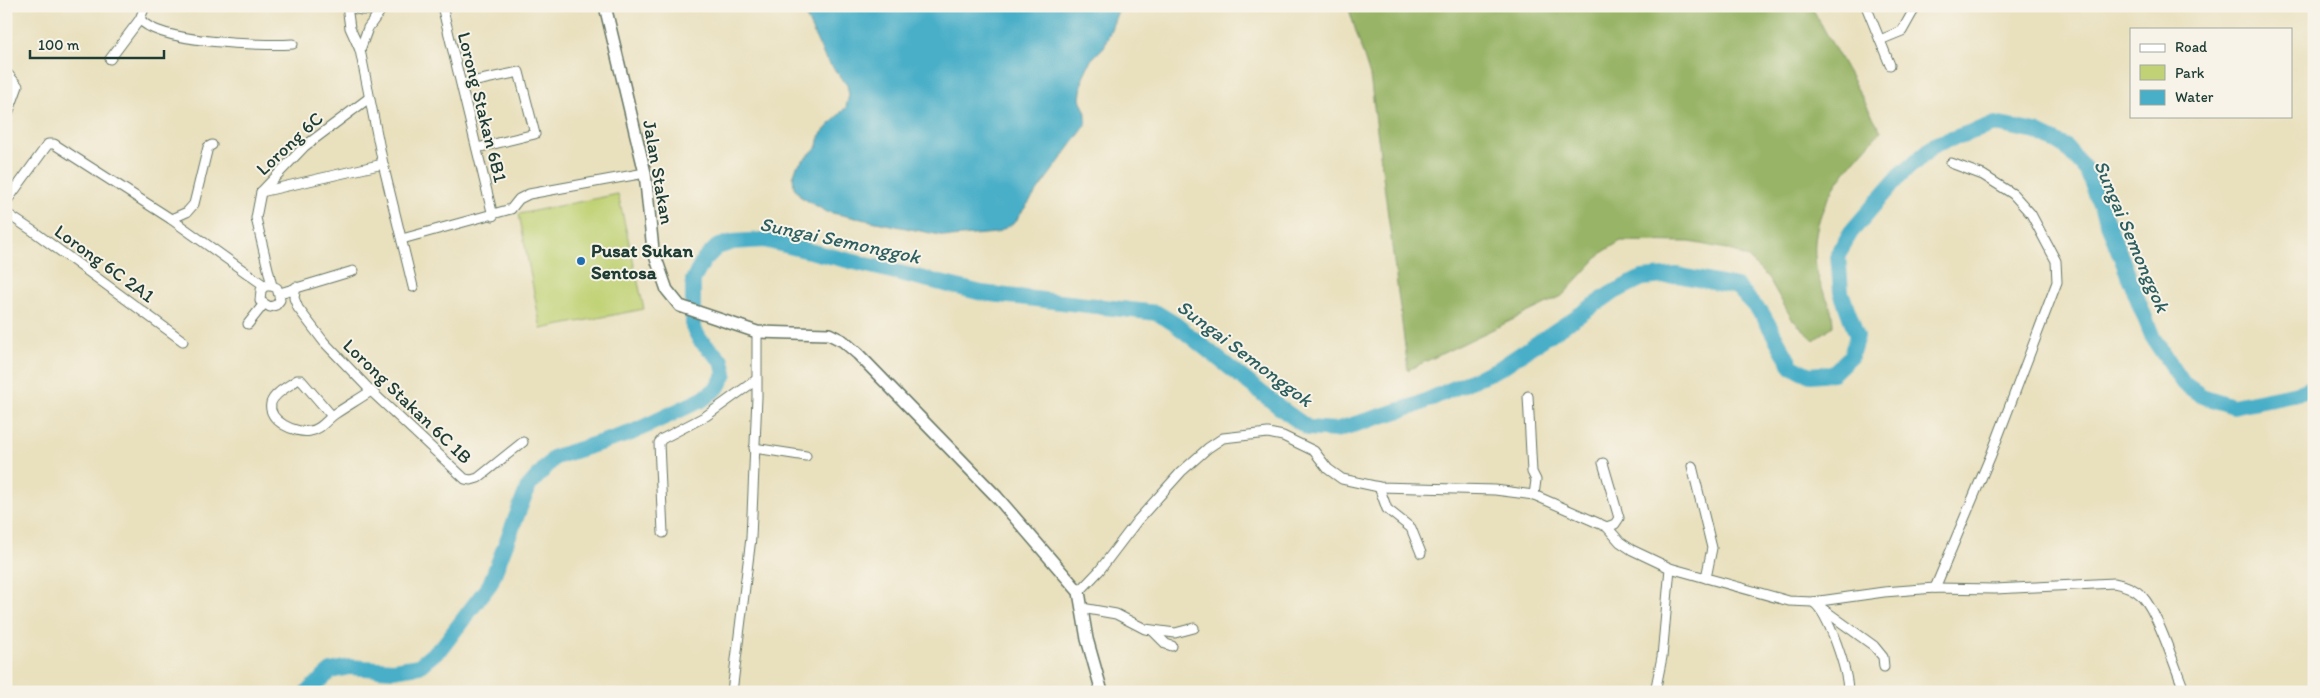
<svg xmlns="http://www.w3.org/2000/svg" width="2320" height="698" font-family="Itim,sans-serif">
<rect width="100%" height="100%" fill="#f7f3e8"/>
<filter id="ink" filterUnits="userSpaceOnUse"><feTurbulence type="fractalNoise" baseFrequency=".02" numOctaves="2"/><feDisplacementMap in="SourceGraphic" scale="10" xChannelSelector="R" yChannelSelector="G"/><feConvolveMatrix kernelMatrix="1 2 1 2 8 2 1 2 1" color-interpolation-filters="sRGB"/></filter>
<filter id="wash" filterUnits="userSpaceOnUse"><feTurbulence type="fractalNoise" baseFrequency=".0096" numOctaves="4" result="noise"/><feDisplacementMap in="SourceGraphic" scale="20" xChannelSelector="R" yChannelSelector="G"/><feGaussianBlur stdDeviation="1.12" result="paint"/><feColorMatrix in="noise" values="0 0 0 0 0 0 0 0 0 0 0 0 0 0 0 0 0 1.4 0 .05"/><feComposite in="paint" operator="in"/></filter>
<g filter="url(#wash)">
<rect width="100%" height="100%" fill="#e9e0be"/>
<!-- green -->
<path fill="#c0d275" stroke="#708854" d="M 618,194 L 644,309 L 541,329 L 519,214 Z"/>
<!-- forest -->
<path fill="#98b466" stroke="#5c784d" d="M 1348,6 L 1811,6 L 1881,131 C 1843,172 1803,214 1818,276 C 1823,296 1833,302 1833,326 L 1814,340 L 1792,319 L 1769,279 L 1748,258 L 1727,249 L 1690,242 L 1621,241 L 1603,252 L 1562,296 L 1408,370 L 1370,76 Z"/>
<!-- water -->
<path fill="#49afc8" stroke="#34767e" d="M 801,6 L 1120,6 L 1104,47 L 1091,60 L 1083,77 L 1080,99 L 1086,113 L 1086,125 L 1013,224 L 996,233 L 950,237 L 827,212 L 801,197 L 794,187 L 793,177 L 797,166 L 818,146 L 820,135 L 846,107 L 849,95 L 847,85 L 825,58 Z"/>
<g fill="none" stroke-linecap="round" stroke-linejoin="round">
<!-- river -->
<path stroke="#49afc8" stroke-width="16" d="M 307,692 L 331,671 L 349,667 L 393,670 L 419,666 L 443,646 L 490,584 L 528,487 L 555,457 L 631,433 L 703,399 L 717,388 L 725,374 L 722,361 L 700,340 L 693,327 L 693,280 L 704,260 L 717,247 L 733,242 L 764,240 L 982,293 L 1157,313 L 1175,324 L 1283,410 L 1308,428 L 1336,430 L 1414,406 L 1500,368 L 1612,293 L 1642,278 L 1677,275 L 1737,287 L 1763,315 L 1792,367 L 1810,375 L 1833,373 L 1851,356 L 1857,336 L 1841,292 L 1838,254 L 1851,232 L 1900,175 L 1936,144 L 1995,124 L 2036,132 L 2065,146 L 2087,171 L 2153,338 L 2183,383 L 2202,396 L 2233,406 L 2302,392 L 2314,387"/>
</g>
</g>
<g filter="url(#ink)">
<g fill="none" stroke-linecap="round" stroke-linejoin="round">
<!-- street casing -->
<g stroke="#667664" stroke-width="11">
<g id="street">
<path d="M 347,6 L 350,28 L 360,50 L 383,164 L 413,287"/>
<path d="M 442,6 L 493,216"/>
<path d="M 1866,6 L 1890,65"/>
<path d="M 1989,6 L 1993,6"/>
<path d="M 348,7 L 362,10 L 381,10 L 368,28 L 360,50"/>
<path d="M 381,10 L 392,6"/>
<path d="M 140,19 C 157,43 263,46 293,44"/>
<path d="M 1880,40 L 1902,31 L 1916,6"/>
<path d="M 110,59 L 140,19 L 145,6"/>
<path d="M 6,72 L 18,86 L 6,119"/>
<path d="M 462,84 L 519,72 L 535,134 L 477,148"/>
<path d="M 261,192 L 383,164"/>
<path d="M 6,202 L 48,144 L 54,144 L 171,219 L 265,286 L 272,286 L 277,288 L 280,300 L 276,305 L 270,307 L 260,301 L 261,290 L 265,286"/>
<path d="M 6,213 L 33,231 L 183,341"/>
<path d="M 171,219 L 187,212 L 194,204 L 208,147 L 212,145"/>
<path d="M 402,239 L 511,209 L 519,199 L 529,194 L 645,173"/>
<path d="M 272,286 L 256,218 L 261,192 L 305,146 L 369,98"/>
<path d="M 296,287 L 294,298 L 298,308 L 324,342 L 371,391 L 465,479 L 471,480 L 478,478 L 523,442"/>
<path d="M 280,293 L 353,271"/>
<path d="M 248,324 L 263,305"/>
<path d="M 1528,396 L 1532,472 L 1536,480 L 1534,495"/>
<path d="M 332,416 L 301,380 L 297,380 C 289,386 274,393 271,403 C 267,421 296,434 310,431 C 322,429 326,420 335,414 C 347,406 359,399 371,391"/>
<path d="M 754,448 L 806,456"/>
<path d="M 1603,463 L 1619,518 L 1615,524 L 1607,527"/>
<path d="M 1692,466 L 1712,548 L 1706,578"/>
<path d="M 1379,487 L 1387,509 L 1411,528 L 1421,553"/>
<path d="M 663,533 L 659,443 L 662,439 L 706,416 L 756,380"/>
<path d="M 1935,588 L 1991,455 L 2057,282 L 2056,261 L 2031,214 L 2013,194 L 1983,175 L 1951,163"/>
<path d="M 1079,592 L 1099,571 L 1137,521 L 1181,472 L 1208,448 L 1223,438 L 1268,433 L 1283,436 L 1314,451 L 1328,469 L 1342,479 L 1379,487 L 1495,490 L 1534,495 L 1607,527 L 1620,542 L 1632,550 L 1670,568 L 1789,601 L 1813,602 L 1884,592 L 1935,588 L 1995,589 L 2114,583 C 2125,585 2134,588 2142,596 C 2158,613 2175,668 2185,692"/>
<path d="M 1813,602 C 1829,613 1848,672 1848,692"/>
<path d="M 1820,607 L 1874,646 L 1883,657 L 1884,667"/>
<path d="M 1082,608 L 1116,614 L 1145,629 L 1175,633 L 1194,628"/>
<path d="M 1153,631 L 1166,644 L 1172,646"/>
<path d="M 732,692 L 751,538 L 757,397 L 757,332"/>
<path d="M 1655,692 L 1662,657 L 1670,568"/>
</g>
</g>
<!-- secondary casing -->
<g stroke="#667664" stroke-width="14">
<path id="secondary" d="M 605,6 L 645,173 L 653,250 L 667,290 L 680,306 L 757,332 L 829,334 L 843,341 L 858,354 L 997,497 L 1079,592 L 1087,639 L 1102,692"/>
</g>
<!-- street -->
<use href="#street" stroke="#fff" stroke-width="9"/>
<!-- secondary -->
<use href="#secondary" stroke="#fff" stroke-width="11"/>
</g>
</g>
<!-- markers -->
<circle fill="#1f6fb2" stroke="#f7f3e8" stroke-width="2" cx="581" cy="261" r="5"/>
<g text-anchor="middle" stroke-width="4" stroke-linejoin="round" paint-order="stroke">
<!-- street labels -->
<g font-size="19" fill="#1f3d34" stroke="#f7f3e8">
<text transform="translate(483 107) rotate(76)" y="7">Lorong Stakan 6B1</text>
<text transform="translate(289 143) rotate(-43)" y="7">Lorong 6C</text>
<text transform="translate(659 172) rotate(80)" y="7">Jalan Stakan</text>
<text transform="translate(105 263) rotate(36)" y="7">Lorong 6C 2A1</text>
<text transform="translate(408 401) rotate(44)" y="7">Lorong Stakan 6C 1B</text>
</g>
<!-- poi labels -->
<g font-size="19" font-weight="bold" fill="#1f3d34" stroke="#f7f3e8" text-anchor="start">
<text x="591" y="257">Pusat Sukan<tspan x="591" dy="22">Sentosa</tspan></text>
</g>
<!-- water labels -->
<g font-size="20" font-style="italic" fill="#2c5f60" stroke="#f7f3e8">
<text transform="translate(2132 236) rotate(67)" y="7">Sungai Semonggok</text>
<text transform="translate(840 240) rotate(12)" y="7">Sungai Semonggok</text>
<text transform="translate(1245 353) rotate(37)" y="7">Sungai Semonggok</text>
</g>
</g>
<!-- margin -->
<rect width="2320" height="698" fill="none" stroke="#f7f3e8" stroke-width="25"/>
<!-- legend -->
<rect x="2130" y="28" width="162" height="90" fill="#f7f3e8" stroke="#a1aaa0"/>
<rect x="2140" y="44" width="25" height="8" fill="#ffffff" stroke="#a1aaa0"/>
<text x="2175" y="52" font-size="15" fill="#1f3d34">Road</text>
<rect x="2140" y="65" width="25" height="15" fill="#c0d275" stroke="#a1aaa0"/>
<text x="2175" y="78" font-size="15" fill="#1f3d34">Park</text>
<rect x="2140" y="90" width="25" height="15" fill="#49afc8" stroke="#a1aaa0"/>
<text x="2175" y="102" font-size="15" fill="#1f3d34">Water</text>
<!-- scale -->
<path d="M30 50v8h134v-8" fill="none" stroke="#1f3d34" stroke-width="2.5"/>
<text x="38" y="50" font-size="15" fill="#1f3d34" stroke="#f7f3e8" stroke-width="4" paint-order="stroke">100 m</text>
</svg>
